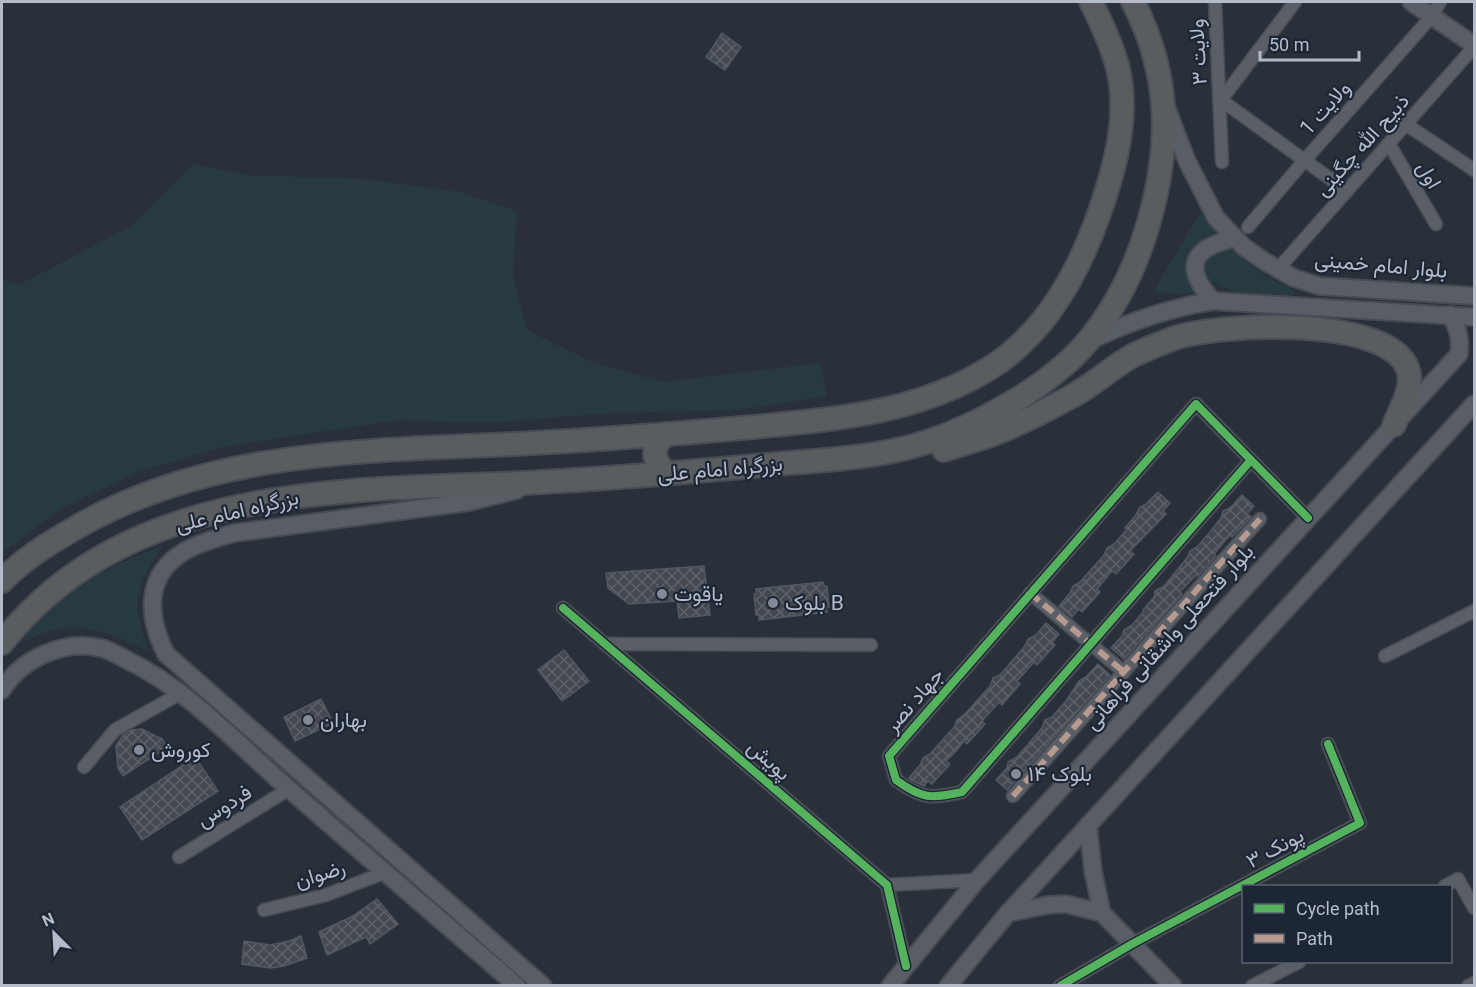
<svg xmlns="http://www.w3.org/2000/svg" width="1476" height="987" font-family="Roboto,Vazirmatn,sans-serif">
<defs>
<pattern id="building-cross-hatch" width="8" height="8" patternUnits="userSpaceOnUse" patternTransform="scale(1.5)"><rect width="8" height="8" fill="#444951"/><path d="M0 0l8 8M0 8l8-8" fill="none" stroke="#5d6169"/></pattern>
</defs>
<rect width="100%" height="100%" fill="#2a3039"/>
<!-- green -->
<g fill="#273a3f">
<path d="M 193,164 L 247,175 L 363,179 L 460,192 L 517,211 L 513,277 L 527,330 L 594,363 L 663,382 L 820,363 L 827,396 L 739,410 L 612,413 L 487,423 L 399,420 L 222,447 L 138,472 L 60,509 L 2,553 L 2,280 L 19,285 L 131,226 Z"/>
<path d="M 1200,213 L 1217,229 C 1191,253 1178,259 1198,295 L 1153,292 Z"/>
<path d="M 1222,249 L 1233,249 C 1250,268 1271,280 1295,290 L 1294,297 C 1265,294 1223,299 1204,272 C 1205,258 1210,255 1222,249 Z"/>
<path d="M 164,544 C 136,587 130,602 149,651 C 118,637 84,620 50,631 C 39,634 29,639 19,644 C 35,624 51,605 72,590 C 100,570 133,558 164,544 Z"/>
</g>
<!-- building -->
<g fill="url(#building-cross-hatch)" stroke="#525861" stroke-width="1.5">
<path d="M 722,33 L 741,47 L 725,70 L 706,57 Z"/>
<path d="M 1158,492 L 1170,503 L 1163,511 L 1166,514 L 1130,551 L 1134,554 L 1116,574 L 1112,571 L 1097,589 L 1100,592 L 1082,612 L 1079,609 L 1072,617 L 1059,606 L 1070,593 L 1073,586 L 1080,582 L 1104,555 L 1107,548 L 1114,544 L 1127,529 L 1125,528 L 1136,515 L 1139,508 L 1146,504 Z"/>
<path d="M 1242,495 L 1254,506 L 1247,514 L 1251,517 L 1232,537 L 1230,535 L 1214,554 L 1216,556 L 1198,576 L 1196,575 L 1180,592 L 1182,594 L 1124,659 L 1111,648 L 1122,636 L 1124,630 L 1132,625 L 1144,611 L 1143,610 L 1154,597 L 1155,591 L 1164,586 L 1187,558 L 1190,551 L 1197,547 L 1210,532 L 1221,518 L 1223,511 L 1230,508 Z"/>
<path d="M 704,566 L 710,615 L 679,618 L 677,601 L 629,604 L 608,588 L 606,573 Z"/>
<path d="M 823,582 L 824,586 L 827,586 L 829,607 L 826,607 L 827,612 L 759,620 L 759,615 L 756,615 L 754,594 L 756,594 L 756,589 Z"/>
<path d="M 1046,623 L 1059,634 L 1052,642 L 1055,645 L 1037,665 L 1034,662 L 1017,681 L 1020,684 L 1002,705 L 999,702 L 982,721 L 985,724 L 967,744 L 964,741 L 956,751 L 946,761 L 950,764 L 932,784 L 928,781 L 924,786 L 911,780 L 909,778 L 920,765 L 923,758 L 930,754 L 955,726 L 957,720 L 965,714 L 990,686 L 993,678 L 1000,675 L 1025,646 L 1028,639 L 1036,635 Z"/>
<path d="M 564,650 L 589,681 L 562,701 L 538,670 Z"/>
<path d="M 1098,664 L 1110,675 L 1007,790 L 996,780 L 1007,768 L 1008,762 L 1017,757 L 1042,728 L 1045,720 L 1052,717 L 1066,701 L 1079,681 L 1086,677 Z"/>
<path d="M 321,699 L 333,723 L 295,741 L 284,717 Z"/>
<path d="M 142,729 L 162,739 L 167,747 L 123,776 L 118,768 L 116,746 L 123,735 L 132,730 Z"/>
<path d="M 195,757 L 218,791 L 142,840 L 120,807 Z"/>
<path d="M 377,899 L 398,924 L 370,944 L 366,937 L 327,955 L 319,932 L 353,916 Z"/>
<path d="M 301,936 L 307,958 L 284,966 L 271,968 L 242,964 L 244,941 L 270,945 L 289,941 Z"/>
</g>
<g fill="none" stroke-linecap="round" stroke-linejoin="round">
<!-- street casing -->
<g stroke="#464b52" stroke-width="15">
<g id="street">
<path d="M 1215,2 L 1222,162"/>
<path d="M 1221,100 L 1347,191"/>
<path d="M 1221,100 L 1295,2"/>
<path d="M 1407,125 L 1474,170"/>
<path d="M 1389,144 L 1436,224"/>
<path d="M 1248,227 L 1304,161 L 1432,16 L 1440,2"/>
<path d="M 1278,269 L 1474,47"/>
<path d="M 1251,460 L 962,792 C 931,799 922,799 896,780 L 889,756 L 1196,404 L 1308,518"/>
<path d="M 1030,593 L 1124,672"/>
<path d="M 563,608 L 887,885 L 906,966"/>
<path d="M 605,644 L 871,645"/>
<path d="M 1385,656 L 1474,611"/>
<path d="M 84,767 L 115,730 L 181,693"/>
<path d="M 1013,796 L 1260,519"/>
<path d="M 179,857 L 289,789"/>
<path d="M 887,885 L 977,880"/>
<path d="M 1445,886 L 1458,879 L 1474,908"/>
<path d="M 264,910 L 326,895 L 386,872"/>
<path d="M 1060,986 L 1132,944 L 1360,823 L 1328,744"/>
<path d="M 1252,986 L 1299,962"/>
<path d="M 1468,986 L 1474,983"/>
</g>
</g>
<!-- secondary casing -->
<g stroke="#464b52" stroke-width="20">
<g id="secondary">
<path d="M 1411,2 L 1474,45"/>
<path d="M 1167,109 L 1187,161 L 1216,218 L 1244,247 L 1264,261 L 1294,278 L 1319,286 L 1474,296"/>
<path d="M 1213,301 C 1182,266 1192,248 1235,238"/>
<path d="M 1091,340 C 1131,321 1169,308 1213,301 L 1474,317"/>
<path d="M 517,490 L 469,502 L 234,533 C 218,538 200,542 185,551 C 144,575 147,616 166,654 L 543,986"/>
<path d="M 2,690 C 21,659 64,639 100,648 C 109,649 117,655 125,659 C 188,689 237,744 289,789 C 364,855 441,920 517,986"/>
<path d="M 1088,825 L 1093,871 L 1102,913"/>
<path d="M 1008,913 L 1048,905 L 1066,904 L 1102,913 L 1173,986"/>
<path d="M 890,986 L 977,880 L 1459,354 C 1461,339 1458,328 1450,315"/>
<path d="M 948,986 L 1008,913 L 1474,404"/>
</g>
</g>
<!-- highway casing -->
<g stroke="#474c55" stroke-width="26">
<g id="highway">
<path d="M 667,434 C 650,446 652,461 667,473"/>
<path d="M 944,450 C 961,444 979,440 996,433 C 1022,423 1049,409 1074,395 C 1095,384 1113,366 1134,355 C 1146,349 1159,344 1172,339 C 1216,323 1396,314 1409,373 C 1412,391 1400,410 1394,425"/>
<path d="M 2,581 C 22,560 46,545 72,530 C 206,450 363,451 515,444 C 595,440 674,434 753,427 C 836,419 918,413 990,368 C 1046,333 1079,272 1100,211 C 1117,162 1132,105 1114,55 C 1108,37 1099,18 1091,2"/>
<path d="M 2,643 C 127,484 341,490 525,483 C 601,479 678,473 754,466 C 805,461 857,460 906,448 C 967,433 1049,388 1089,340 C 1117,306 1136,266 1148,225 C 1171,146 1171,75 1133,2"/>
</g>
</g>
<!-- street -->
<use href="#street" stroke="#5a5f67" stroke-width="12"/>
<!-- secondary -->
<use href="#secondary" stroke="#595d65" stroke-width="16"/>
<!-- highway -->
<use href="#highway" stroke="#5a5d60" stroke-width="22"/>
<!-- quiet -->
<g stroke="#b69a8f" stroke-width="6" stroke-dasharray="12 6" stroke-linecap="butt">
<path d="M 1030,593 L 1124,672"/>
<path d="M 1013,796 L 1260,519"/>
</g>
<!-- cycleway casing -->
<g stroke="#1d2634" stroke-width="11">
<g id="cycleway">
<path d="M 1251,460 L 962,792 C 931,799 922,799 896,780 L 889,756 L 1196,404 L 1308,518"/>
<path d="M 563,608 L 887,885 L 906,966"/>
<path d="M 1060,986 L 1132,944 L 1360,823 L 1328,744"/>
</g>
</g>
<!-- cycleway -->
<use href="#cycleway" stroke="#56b35d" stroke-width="8"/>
</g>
<!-- markers -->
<g fill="#848b97" stroke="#1d2634" stroke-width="2">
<circle cx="662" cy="594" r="6"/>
<circle cx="773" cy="603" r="6"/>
<circle cx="308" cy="720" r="6"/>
<circle cx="139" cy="750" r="6"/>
<circle cx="1016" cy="774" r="6"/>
</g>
<g text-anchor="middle" stroke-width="4.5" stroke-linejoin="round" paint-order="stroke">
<!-- street labels -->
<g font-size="21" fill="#b4bcca" stroke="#1d2634">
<text transform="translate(1198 52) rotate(-93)" y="7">ولایت ۳</text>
<text transform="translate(1325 108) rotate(-48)" y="7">ولایت 1</text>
<text transform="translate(1362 145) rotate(-48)" y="7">ذبیح الله چگینی</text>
<text transform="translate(1429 175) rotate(60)" y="7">اول</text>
<text transform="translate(1381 265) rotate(5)" y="7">بلوار امام خمینی</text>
<text transform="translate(720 469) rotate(-5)" y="7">بزرگراه امام علی</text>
<text transform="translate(237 511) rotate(-13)" y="7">بزرگراه امام علی</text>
<text transform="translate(1169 637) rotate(-48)" y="7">بلوار فتحعلی واشقانی فراهانی</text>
<text transform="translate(914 700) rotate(-49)" y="7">جهاد نصر</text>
<text transform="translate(769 760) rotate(41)" y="7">پویش</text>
<text transform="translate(224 806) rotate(-32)" y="7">فردوس</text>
<text transform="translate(1275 848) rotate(-28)" y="7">پونک ۳</text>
<text transform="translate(320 874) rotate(-17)" y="7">رضوان</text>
</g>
<!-- poi labels -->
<g font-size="21" fill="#b4bcca" stroke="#1d2634" text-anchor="start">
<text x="674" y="601">یاقوت</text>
<text x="785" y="610">بلوک B</text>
<text x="320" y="727">بهاران</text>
<text x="151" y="757">کوروش</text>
<text x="1028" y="781">بلوک ۱۴</text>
</g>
</g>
<!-- border -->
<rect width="1476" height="987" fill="none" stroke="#b4bcca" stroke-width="6"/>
<!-- legend -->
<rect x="1242" y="885" width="210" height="78" fill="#1d2634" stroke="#596270" stroke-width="1.5"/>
<rect x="1254" y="904" width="30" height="9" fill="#56b35d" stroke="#596270" stroke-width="1.5"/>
<text x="1296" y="915" font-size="18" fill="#b4bcca">Cycle path</text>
<rect x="1254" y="934" width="30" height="9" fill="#b69a8f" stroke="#596270" stroke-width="1.5"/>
<text x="1296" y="945" font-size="18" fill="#b4bcca">Path</text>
<!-- north arrow -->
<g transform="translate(54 933) rotate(336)" stroke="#1d2634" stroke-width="4.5" paint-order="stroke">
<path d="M0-4.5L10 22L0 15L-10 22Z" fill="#b4bcca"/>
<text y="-9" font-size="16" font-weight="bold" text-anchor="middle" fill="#b4bcca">N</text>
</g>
<!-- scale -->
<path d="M1260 51v9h99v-9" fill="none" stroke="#b4bcca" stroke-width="3"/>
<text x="1269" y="51" font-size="18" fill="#b4bcca" stroke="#1d2634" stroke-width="4.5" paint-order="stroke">50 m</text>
</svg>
